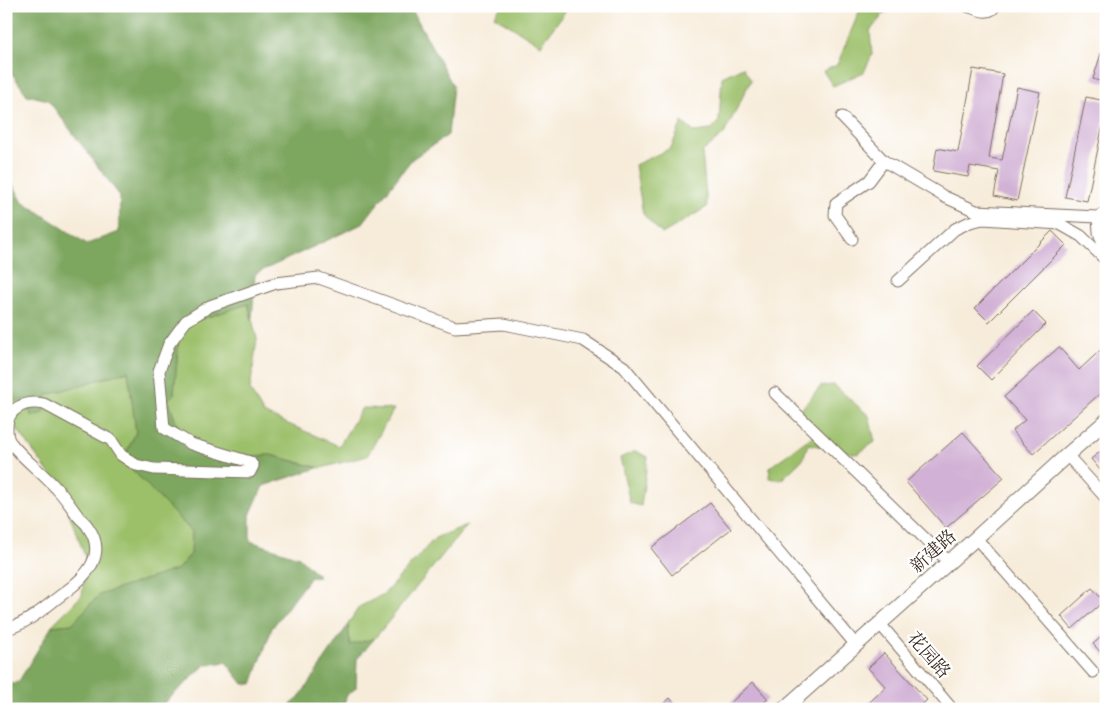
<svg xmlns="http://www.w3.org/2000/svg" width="1112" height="715" font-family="'Gentium Book Plus','Noto Serif SC',serif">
<rect width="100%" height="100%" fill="#fff"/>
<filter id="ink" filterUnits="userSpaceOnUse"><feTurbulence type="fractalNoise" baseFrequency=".02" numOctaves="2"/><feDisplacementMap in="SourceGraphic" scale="10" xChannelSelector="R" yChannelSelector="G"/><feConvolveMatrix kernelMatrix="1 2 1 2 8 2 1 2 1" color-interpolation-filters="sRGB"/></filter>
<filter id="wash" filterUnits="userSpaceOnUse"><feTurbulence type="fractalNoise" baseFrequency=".0096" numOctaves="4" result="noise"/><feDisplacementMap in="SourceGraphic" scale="20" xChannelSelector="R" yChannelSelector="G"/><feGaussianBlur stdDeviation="1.12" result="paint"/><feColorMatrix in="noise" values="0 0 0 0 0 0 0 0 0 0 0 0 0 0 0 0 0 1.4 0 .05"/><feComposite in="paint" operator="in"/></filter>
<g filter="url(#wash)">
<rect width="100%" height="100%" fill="#f7ecda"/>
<!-- green -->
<g fill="#9cc06a" stroke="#6c7544">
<path d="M 501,6 L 569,6 L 541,45 L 494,16 Z"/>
<path d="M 865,6 L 890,6 L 870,31 L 872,55 L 864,72 L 833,86 L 823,71 L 837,65 L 859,12 Z"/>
<path d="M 743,67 L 751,80 L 724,134 L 702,152 L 707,207 L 662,234 L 643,214 L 635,165 L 671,148 L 682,122 L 694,132 L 711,130 L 719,121 L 722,77 Z"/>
<path d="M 248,304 L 257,339 L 250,390 L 263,413 L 339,446 L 362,408 L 394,409 L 367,456 L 321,468 L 271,455 L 213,458 L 202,446 L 182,439 L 168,400 L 174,394 L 180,326 Z"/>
<path d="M 128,371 L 136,432 L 123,460 L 192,532 L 191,554 L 178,569 L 99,595 L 72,624 L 51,626 L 82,595 L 86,559 L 59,487 L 10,419 L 6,422 L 6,402 L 24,400 L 32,415 L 43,413 L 47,395 Z"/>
<path d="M 834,385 L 869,416 L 875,442 L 857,454 L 808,444 L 803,459 L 781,480 L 769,478 L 770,467 L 818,432 L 797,414 L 821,386 Z"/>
<path d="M 635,451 L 648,457 L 641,506 L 630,503 L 620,458 Z"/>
<path d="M 467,525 L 375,638 L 350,646 L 348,624 L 359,607 L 384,594 L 435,538 Z"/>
</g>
<!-- forest -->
<g fill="#7da65e" stroke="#5c683e">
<path d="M 6,6 L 410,6 L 453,86 L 448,135 L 412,159 L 362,224 L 255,274 L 252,320 L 248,304 L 180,326 L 174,394 L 168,400 L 182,439 L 202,446 L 213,458 L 271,455 L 318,468 L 263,486 L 250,515 L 250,541 L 299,557 L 319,576 L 310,577 L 272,628 L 252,684 L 243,684 L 226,662 L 205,665 L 158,709 L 6,709 L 6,685 L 19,681 L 52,626 L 72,624 L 99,595 L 178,569 L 191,554 L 192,532 L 123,460 L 136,432 L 128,371 L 47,395 L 43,413 L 32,416 L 24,400 L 6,402 L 6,171 L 22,201 L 87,244 L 119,232 L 120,196 L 48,100 L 27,95 L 6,65 Z"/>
<path d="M 348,625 L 350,645 L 375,638 L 357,659 L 356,688 L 347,695 L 342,709 L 285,709 L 298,699 Z"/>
</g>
<g id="blocks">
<!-- building -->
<g fill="#d1b1d5">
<path d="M 1104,44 L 1106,44 L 1106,83 L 1093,79 Z"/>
<path d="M 973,69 L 1003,74 L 989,158 L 1002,160 L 1017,87 L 1040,92 L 1017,201 L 994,196 L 999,171 L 970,166 L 968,177 L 933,171 L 937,148 L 958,152 Z"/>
<path d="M 1086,97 L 1106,101 L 1106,110 L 1087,201 L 1065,197 Z"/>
<path d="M 1052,231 L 1066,245 L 989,322 L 975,308 Z"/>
<path d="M 1033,311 L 1046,324 L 991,380 L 977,366 Z"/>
<path d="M 1106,345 L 1106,388 L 1033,454 L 1012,431 L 1025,420 L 1004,397 L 1059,347 L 1079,370 Z"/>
<path d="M 963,432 L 1004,478 L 946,528 L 906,482 Z"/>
<path d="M 1106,447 L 1106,477 L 1091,459 Z"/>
<path d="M 710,503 L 731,529 L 672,575 L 651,548 Z"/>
<path d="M 1092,588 L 1104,601 L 1072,629 L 1061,616 Z"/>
<path d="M 1106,633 L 1106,658 L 1093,644 Z"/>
<path d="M 884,653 L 927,700 L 917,709 L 862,709 L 886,687 L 868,668 Z"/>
<path d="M 753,682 L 768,699 L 757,709 L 724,709 Z"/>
<path d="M 670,698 L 680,709 L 658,709 Z"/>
</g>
</g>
</g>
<g filter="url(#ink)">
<use href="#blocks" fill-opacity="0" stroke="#7d6e60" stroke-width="1"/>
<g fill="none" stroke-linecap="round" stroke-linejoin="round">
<!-- minor casing -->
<g stroke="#7d6e60" stroke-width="13">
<g id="minor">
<path d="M 967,6 C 977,9 988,16 995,6"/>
<path d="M 842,117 L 884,161 L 945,197 L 976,211 L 1098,217 L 1106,212"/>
<path d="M 1098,217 L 1099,232 L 1106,254"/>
<path d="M 852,239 L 835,215 L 836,203 L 869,181 L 884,161"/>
<path d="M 898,281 L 955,229 L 970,222 L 983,219 L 1060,224 L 1081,236 L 1106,260"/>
<path d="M 775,393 L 949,562"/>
<path d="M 1067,455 L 1106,498"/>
<path d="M 976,538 L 1093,672"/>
<path d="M 880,624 L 952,709"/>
<path d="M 6,629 C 28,624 46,606 64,593 C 86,577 108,555 88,527 C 86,523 81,520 78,516 C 71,507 65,497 57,489 C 43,473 24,460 11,443 C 8,440 7,434 7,429 C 6,408 26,400 44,404 L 111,440 L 121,455 L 136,465 L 154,469 L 250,472 L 253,466 L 250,462 L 191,444 L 164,428 L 159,371 L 169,344 L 186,321 L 210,306 L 276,283 L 319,278 L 455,327 L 504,324 L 583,340 L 624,367 L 856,645"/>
</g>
</g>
<!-- major casing -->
<g stroke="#7d6e60" stroke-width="16">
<path id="major" d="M 784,709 L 976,538 L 1067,455 L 1106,421"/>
</g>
<!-- minor -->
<use href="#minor" stroke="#fff" stroke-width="11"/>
<!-- major -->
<use href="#major" stroke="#fff" stroke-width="14"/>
</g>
</g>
<g text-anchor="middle" stroke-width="4.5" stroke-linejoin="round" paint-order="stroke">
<!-- street labels -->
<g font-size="18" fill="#3b2a1e" stroke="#fff">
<text transform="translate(933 551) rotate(-42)" y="6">新建路</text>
<text transform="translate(929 655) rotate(49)" y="6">花园路</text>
</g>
</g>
<!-- margin -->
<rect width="1112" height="715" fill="none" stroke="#fff" stroke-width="25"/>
</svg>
